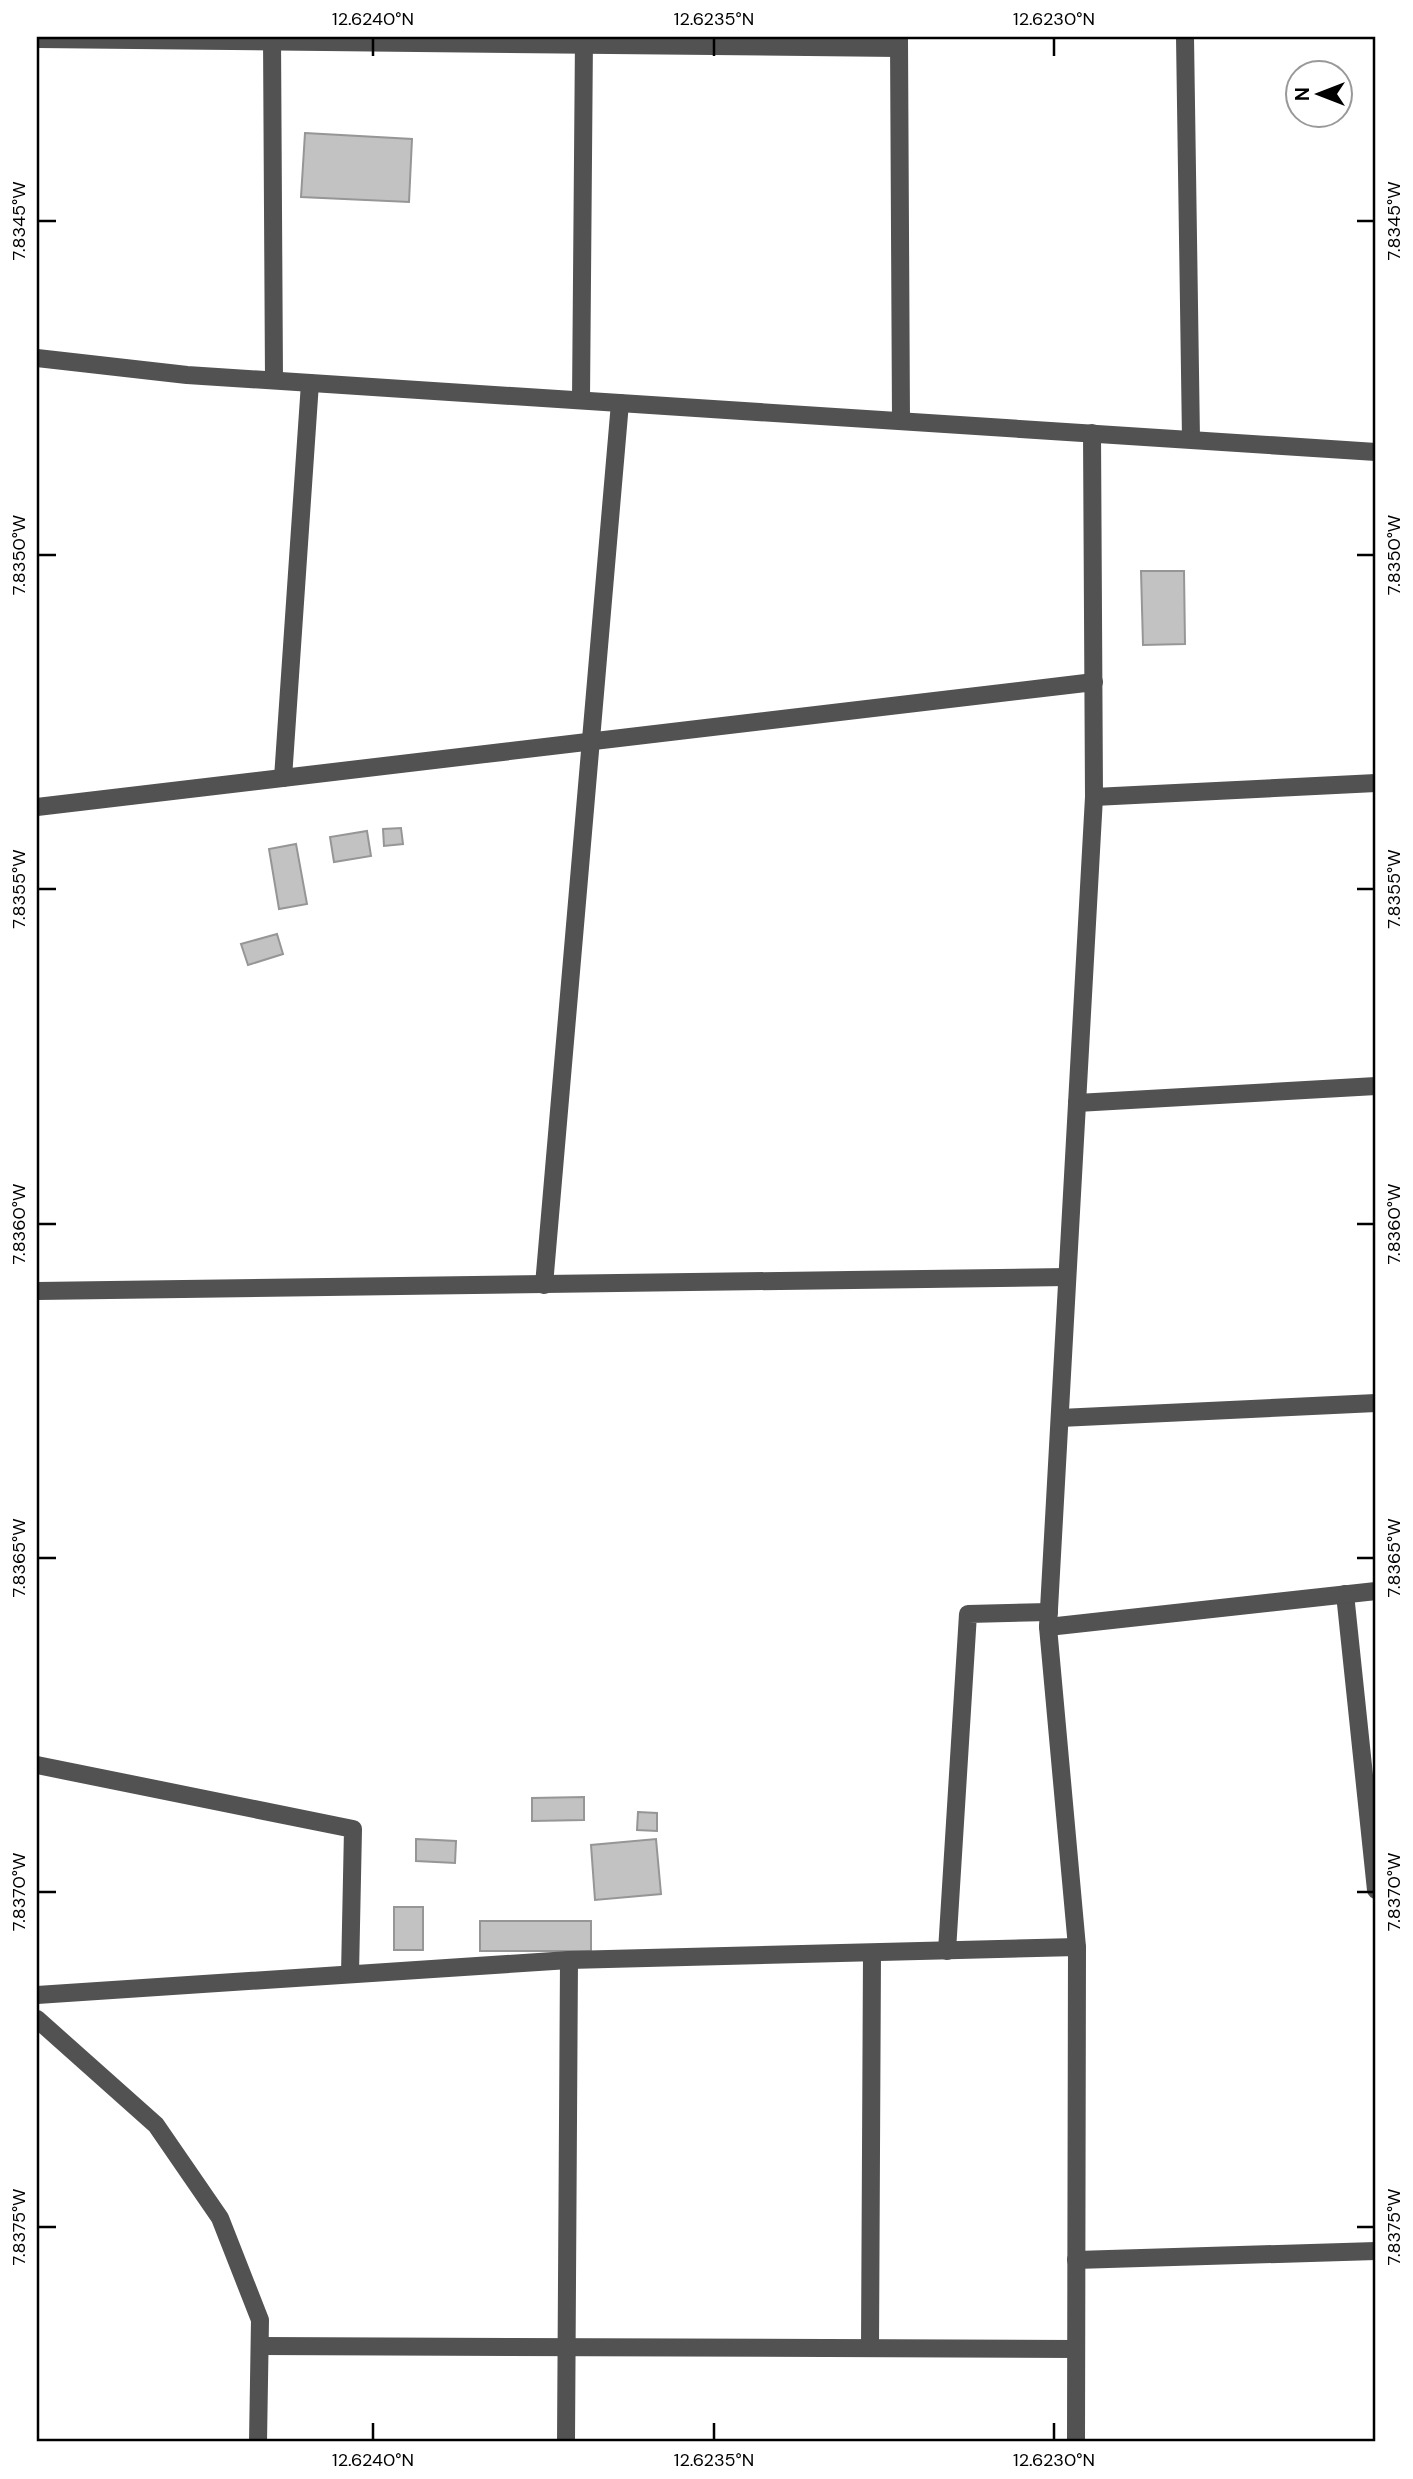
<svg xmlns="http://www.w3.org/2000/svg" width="1413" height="2479" font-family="'DM Sans',sans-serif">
<rect width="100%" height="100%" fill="#fff"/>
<!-- building -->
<g fill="#c2c2c2" stroke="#969696" stroke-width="2">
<path d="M 305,133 L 412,139 L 409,202 L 301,197 Z"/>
<path d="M 1141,571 L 1184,571 L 1185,644 L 1143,645 Z"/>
<path d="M 401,828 L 403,844 L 384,846 L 383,829 Z"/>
<path d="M 367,831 L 371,856 L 334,862 L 330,837 Z"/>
<path d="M 296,844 L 307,904 L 279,909 L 269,849 Z"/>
<path d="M 277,934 L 283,954 L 248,965 L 241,944 Z"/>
<path d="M 584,1797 L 584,1820 L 532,1821 L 532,1798 Z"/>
<path d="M 638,1812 L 657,1813 L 657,1831 L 637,1830 Z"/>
<path d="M 416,1839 L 456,1841 L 455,1863 L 416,1861 Z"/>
<path d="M 656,1839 L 661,1894 L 595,1900 L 591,1845 Z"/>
<rect x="394" y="1907" width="29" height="43"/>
<rect x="480" y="1921" width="111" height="30"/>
</g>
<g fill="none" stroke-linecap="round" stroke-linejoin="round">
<!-- minor -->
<g stroke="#525252" stroke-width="18">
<path d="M 272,37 L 274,380"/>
<path d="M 1185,37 L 1191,439"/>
<path d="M 37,39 L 899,48"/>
<path d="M 899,39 L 901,421"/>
<path d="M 37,358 L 187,375 L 1376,452"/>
<path d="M 581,400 L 584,37"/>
<path d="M 283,778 L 310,383"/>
<path d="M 1094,797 L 1376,783"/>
<path d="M 37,807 L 1094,682"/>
<path d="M 1077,1103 L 1376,1086"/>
<path d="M 544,1285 L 620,403"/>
<path d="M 37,1291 L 1067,1277"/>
<path d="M 1060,1418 L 1376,1403"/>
<path d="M 1345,1594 L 1376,1890"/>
<path d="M 1048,1627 L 1376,1591"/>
<path d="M 37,1765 L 353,1829 L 350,1974"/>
<path d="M 947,1951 L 968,1614 L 1049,1612"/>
<path d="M 37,1995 L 569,1960 L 1077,1947"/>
<path d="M 37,2019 L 156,2125 L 220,2218 L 260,2320 L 258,2442"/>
<path d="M 1076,2260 L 1376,2251"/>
<path d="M 260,2346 L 1076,2349"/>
<path d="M 870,2348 L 872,1953"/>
<path d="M 566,2442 L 569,1960"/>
<path d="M 1076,2442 L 1077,1947 L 1048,1627 L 1094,797 L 1092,433"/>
</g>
</g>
<!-- ticks -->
<path fill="none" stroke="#000" stroke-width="2.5" d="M 373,38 L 373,56M 714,38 L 714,56M 1054,38 L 1054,56M 38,221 L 56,221M 1357,221 L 1374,221M 38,555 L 56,555M 1357,555 L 1374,555M 38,889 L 56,889M 1357,889 L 1374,889M 38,1224 L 56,1224M 1357,1224 L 1374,1224M 38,1558 L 56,1558M 1357,1558 L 1374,1558M 38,1892 L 56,1892M 1357,1892 L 1374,1892M 38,2227 L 56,2227M 1357,2227 L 1374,2227M 373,2423 L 373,2440M 714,2423 L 714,2440M 1054,2423 L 1054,2440"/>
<!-- border -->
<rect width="1413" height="2479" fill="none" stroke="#ffffff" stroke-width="77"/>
<!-- north arrow -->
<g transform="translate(1319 94) rotate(270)"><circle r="33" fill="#ffffff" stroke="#999999" stroke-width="2"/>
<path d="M0-5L12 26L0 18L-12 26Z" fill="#000000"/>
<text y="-10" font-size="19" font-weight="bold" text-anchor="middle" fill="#000000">N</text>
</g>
<rect x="38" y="38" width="1336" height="2402" fill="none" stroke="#000" stroke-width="2.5"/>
<g font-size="18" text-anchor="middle" fill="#000">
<text x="373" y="25">12.6240°N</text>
<text x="714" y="25">12.6235°N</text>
<text x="1054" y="25">12.6230°N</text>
<text transform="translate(1394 221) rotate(-90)" y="6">7.8345°W</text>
<text transform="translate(19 221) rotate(-90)" y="6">7.8345°W</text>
<text transform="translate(1394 555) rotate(-90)" y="6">7.8350°W</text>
<text transform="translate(19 555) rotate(-90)" y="6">7.8350°W</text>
<text transform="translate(1394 889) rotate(-90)" y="6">7.8355°W</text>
<text transform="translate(19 889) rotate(-90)" y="6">7.8355°W</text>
<text transform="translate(1394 1224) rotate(-90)" y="6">7.8360°W</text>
<text transform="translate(19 1224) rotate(-90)" y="6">7.8360°W</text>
<text transform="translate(1394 1558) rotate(-90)" y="6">7.8365°W</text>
<text transform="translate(19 1558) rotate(-90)" y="6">7.8365°W</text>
<text transform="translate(1394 1892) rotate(-90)" y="6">7.8370°W</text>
<text transform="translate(19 1892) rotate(-90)" y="6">7.8370°W</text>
<text transform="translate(19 2227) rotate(-90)" y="6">7.8375°W</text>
<text transform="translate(1394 2227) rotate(-90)" y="6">7.8375°W</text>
<text x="373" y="2466">12.6240°N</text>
<text x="714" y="2466">12.6235°N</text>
<text x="1054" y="2466">12.6230°N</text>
</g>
</svg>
